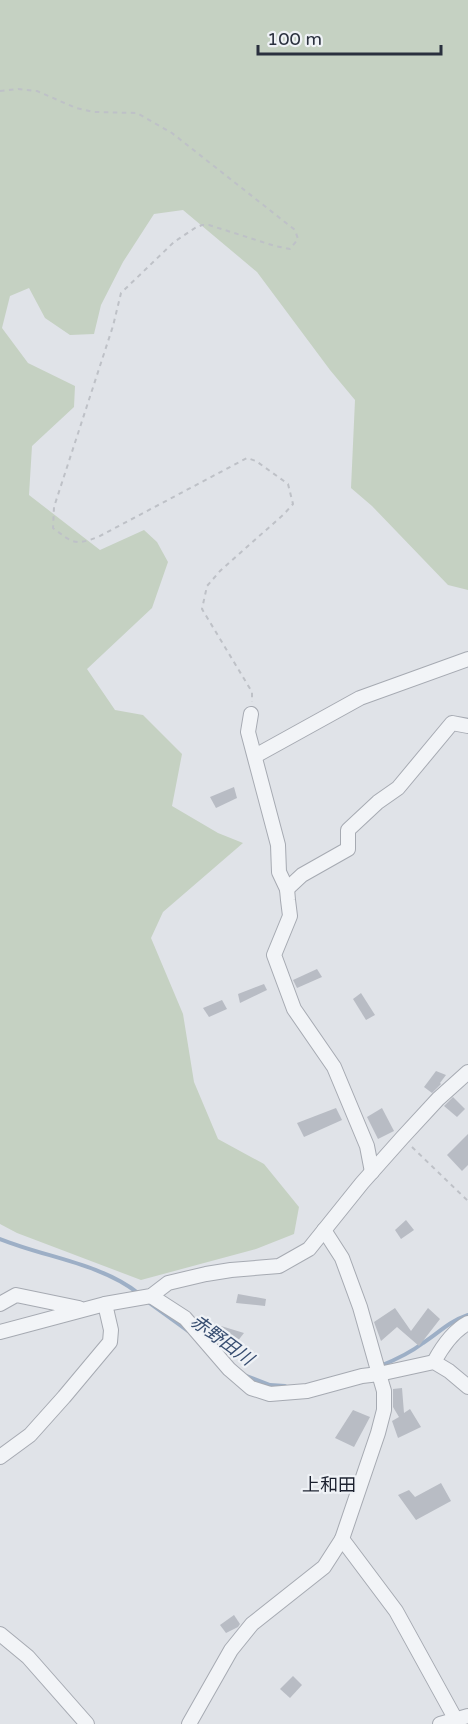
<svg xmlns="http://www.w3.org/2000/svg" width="468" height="1724" font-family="'Varela Round','Noto Sans JP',sans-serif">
<rect width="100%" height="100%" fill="#e0e3e8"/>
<!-- green -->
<path fill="#c5d1c2" d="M 0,0 L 468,0 L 468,590 L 448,585 L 372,506 L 351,488 L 355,400 L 330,370 L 257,272 L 183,210 L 154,214 L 123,262 L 101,305 L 94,334 L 70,335 L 45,318 L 29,288 L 10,296 L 2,328 L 28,363 L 75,386 L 74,407 L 32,446 L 29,495 L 100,550 L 144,530 L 157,542 L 168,562 L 152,608 L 87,669 L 115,710 L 143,715 L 182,754 L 172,806 L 218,833 L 243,843 L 163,912 L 151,938 L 183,1014 L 194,1082 L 218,1139 L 264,1164 L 299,1207 L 294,1234 L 256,1249 L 141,1280 L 17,1233 L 0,1224 Z"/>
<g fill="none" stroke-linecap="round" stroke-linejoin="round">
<!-- stream -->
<g stroke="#9dafc6" stroke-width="4">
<path d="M 0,1239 C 44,1257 100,1263 138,1293"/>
<path d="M 148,1302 L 188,1331"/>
<path d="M 380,1366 C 395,1360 410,1353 423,1343 C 440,1332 448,1322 468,1315"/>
<path d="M 244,1375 L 270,1385 L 285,1386"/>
</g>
</g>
<!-- building -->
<g fill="#b8bcc4">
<path d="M 234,787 L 237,798 L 216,808 L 210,797 Z"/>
<path d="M 317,969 L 322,977 L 297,988 L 293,980 Z"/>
<path d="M 264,984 L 267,990 L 240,1003 L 238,994 Z"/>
<path d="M 361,993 L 375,1015 L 366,1020 L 353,999 Z"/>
<path d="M 222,1000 L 227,1009 L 209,1017 L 203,1008 Z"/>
<path d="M 436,1071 L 446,1075 L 440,1083 L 441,1084 L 432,1093 L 424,1087 Z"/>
<path d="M 453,1097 L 465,1109 L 457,1117 L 444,1106 Z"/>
<path d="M 336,1108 L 342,1120 L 304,1137 L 297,1123 Z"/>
<path d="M 382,1108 L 394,1131 L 378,1139 L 367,1117 Z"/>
<path d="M 468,1134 L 468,1165 L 462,1171 L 447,1155 Z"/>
<path d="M 406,1220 L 414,1230 L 401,1239 L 395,1230 Z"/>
<path d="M 238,1294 L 266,1299 L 265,1306 L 236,1303 Z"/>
<path d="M 395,1308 L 411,1331 L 428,1308 L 440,1319 L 419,1346 L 397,1327 L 381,1341 L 374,1322 Z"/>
<path d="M 221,1326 L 244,1333 L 233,1347 L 216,1336 Z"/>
<path d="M 402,1388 L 404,1413 L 410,1409 L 421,1427 L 398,1438 L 392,1421 L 399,1417 L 393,1407 L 393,1389 Z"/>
<path d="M 353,1410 L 370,1417 L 354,1447 L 335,1438 Z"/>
<path d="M 441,1483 L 451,1501 L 416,1520 L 398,1495 L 409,1490 L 415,1497 Z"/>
<path d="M 234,1615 L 240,1624 L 238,1627 L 226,1633 L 220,1625 Z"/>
<path d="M 293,1676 L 302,1685 L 290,1698 L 280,1689 Z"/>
</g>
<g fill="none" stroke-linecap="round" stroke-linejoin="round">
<!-- minor casing -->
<g stroke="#a6aab2" stroke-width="16">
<g id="minor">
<path d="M 251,714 L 248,732 L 278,845 L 279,872 L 287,889 L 288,900 L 290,916 L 274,955 L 294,1009 L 334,1067 L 367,1146 L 372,1172"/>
<path d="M 255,756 L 360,698 L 468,659"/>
<path d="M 287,889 L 302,875 L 348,849 L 348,830 L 378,802 L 398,788 L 452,723 L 468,726"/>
<path d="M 151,1296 L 185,1318 L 229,1369 L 251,1388 L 270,1394 L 307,1391 L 362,1376 L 379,1374 L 434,1362 L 449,1371 L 468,1387"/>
<path d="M 0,1304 L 16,1295 L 79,1308"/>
<path d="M 0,1332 L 105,1304 L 151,1296 L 168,1283 L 206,1274 L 231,1270 L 279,1266 L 309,1249 L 362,1183 L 402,1138 L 438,1099 L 468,1072"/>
<path d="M 434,1362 C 442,1347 453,1331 468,1323"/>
<path d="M 0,1457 L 30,1435 L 64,1397 L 110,1342 L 111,1330 L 105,1304"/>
<path d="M 342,1539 L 396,1611 L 456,1720"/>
<path d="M 0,1634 L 28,1657 L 87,1724"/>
<path d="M 189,1724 L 231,1650 L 252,1624 L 324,1567 L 342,1539 L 378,1433 L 384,1410 L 384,1391 L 379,1374 L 360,1307 L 342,1258 L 324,1230"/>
<path d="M 440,1724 L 468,1716"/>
</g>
</g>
<!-- path -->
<g stroke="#bec1c7" stroke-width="2" stroke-dasharray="4.5 4.5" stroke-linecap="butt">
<path d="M 0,91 L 18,89 L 37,91 L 76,108 L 94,112 L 137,113 L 172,133 L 295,230 L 298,239 L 290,249 L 275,246 L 209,225 L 202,225 L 195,228 L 174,242 L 121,293 L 113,326 L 54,507 L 53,528 C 73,543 74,546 98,537 L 247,458 L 256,461 L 288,484 L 293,504 L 284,514 L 220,571 L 207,586 L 202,609 L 252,692 L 252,702"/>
<path d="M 412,1147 L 468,1201"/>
</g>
<!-- minor -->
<use href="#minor" stroke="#f2f4f7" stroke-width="14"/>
</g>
<g text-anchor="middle" stroke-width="4.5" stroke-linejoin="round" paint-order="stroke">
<!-- water labels -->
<g font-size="18" font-style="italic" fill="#374d70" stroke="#eff2f6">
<text transform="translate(222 1340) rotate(36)" y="6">赤野田川</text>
</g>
<!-- neighbourhood labels -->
<g font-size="18" fill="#1c212f" stroke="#eff2f6">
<text x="329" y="1491">上和田</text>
</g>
</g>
<!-- scale -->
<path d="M258 45v9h183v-9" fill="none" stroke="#2a303e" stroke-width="3"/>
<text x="267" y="45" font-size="18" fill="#2a303e" stroke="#eff2f6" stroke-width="4.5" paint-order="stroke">100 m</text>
</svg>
